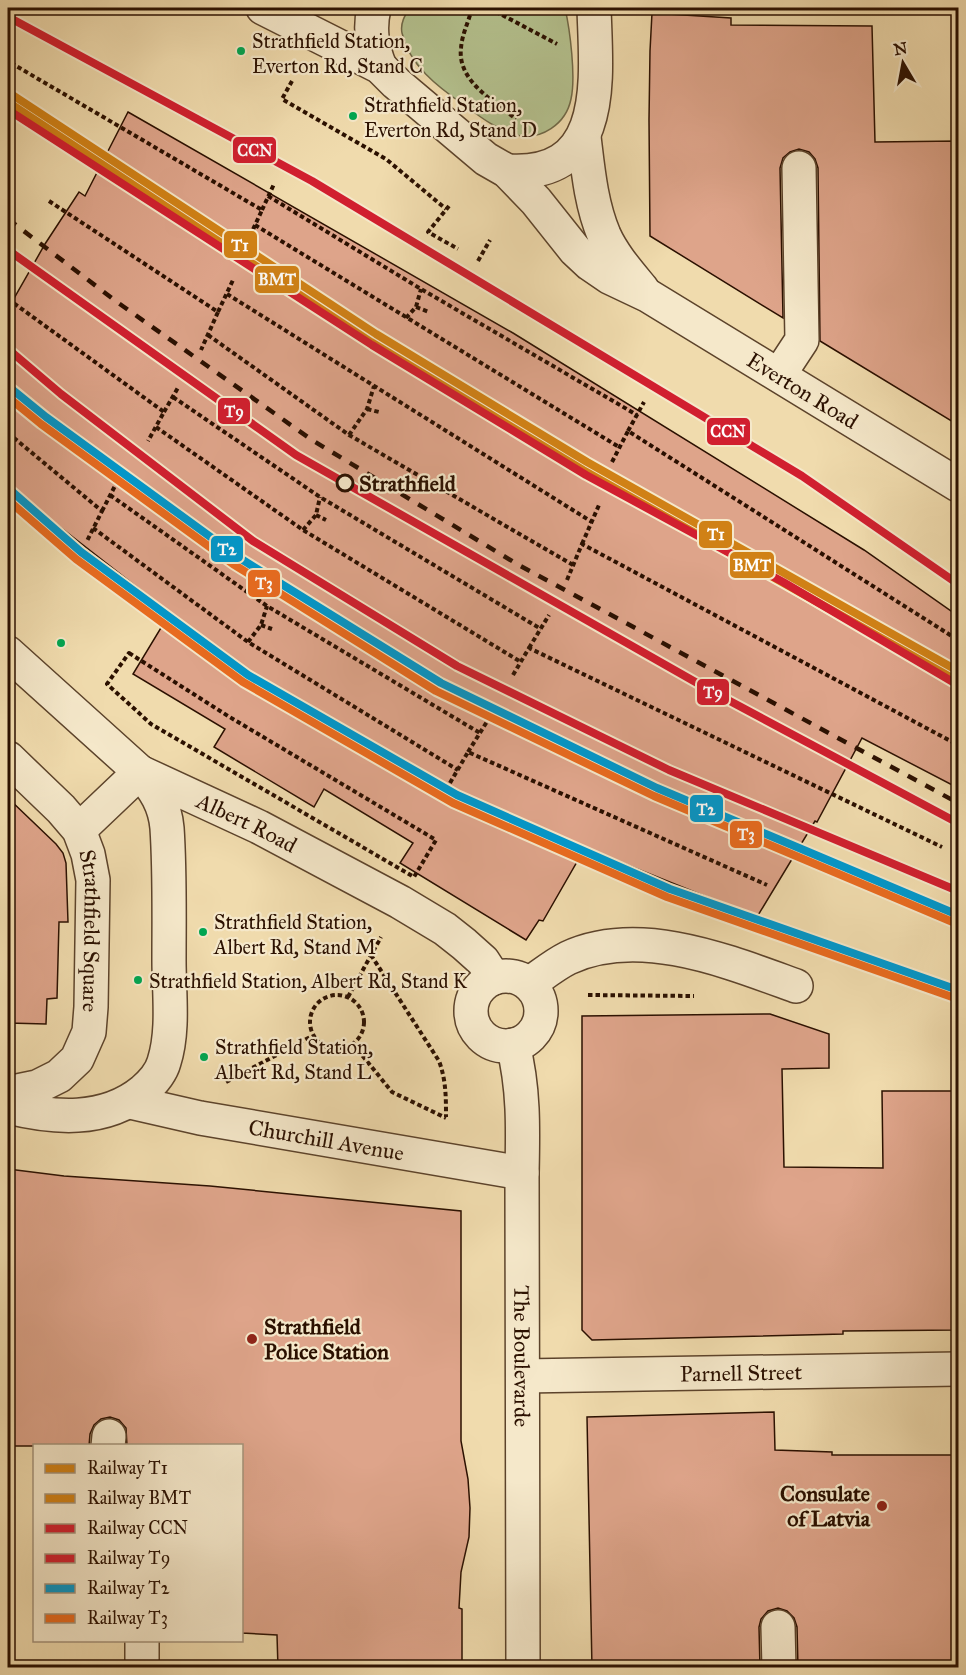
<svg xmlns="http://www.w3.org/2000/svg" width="966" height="1675" font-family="'IM FELL Great Primer',serif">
<rect width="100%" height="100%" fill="#f0dbad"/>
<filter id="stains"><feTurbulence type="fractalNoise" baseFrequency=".00333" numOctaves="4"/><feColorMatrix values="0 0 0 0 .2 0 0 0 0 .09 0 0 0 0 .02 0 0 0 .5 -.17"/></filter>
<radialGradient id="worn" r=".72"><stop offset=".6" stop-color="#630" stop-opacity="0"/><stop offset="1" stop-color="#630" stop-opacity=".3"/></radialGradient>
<!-- green -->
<path fill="#b4c18e" stroke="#706847" stroke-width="1.5" d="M 410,8 L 565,8 C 570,30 576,77 571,99 C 566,124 541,141 516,135 C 497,130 479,116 464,105 C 438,87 409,65 402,33 C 400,23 405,15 410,8 Z"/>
<!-- building -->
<g fill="#dea48a" stroke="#2b1000" stroke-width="1.5">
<path d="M 652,13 L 731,18 L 731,25 L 872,26 L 875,142 L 958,141 L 958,425 L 820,341 L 818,168 L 815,159 L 809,152 L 799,149 L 790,152 L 783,158 L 780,168 L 783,318 L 650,236 L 649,120 L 650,51 Z"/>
<path d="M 128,112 L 513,333 L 864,550 L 958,616 L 958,788 L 862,738 L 817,822 L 815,821 L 757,917 L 585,848 L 543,921 L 539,920 L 526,940 L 400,863 L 413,843 L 324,789 L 314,807 L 214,747 L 225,729 L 133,674 L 170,613 L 46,516 L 8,484 L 8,309 L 45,244 L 79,192 L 85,196 Z"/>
<path d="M 8,798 L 56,844 L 63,853 L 66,863 L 68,922 L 59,922 L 57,998 L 47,999 L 46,1024 L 8,1023 Z"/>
<path d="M 770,1014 L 829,1034 L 829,1068 L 782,1069 L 784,1167 L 883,1168 L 882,1091 L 958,1091 L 958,1330 L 843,1331 L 843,1334 L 592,1340 L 582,1330 L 582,1016 Z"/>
<path d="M 8,1169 L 64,1176 L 210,1186 L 461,1211 L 461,1441 L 468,1479 L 470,1508 L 469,1537 L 461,1572 L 459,1608 L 462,1609 L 462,1668 L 278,1668 L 277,1635 L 242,1633 L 242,1446 L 127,1446 L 126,1428 L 119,1420 L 110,1417 L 101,1419 L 94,1425 L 90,1434 L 89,1446 L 8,1446 Z"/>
<path d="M 774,1412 L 775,1450 L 832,1452 L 832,1455 L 958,1455 L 958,1668 L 798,1668 L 797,1627 L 794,1618 L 787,1611 L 778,1608 L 768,1611 L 761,1619 L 759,1627 L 760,1668 L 592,1668 L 587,1417 Z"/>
</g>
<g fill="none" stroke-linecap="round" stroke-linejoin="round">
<!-- minor casing -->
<g stroke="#5c432b" stroke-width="36">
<g id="minor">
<path id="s1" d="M 263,8 L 380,67 L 396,83 L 486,159 L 507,171 L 536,201 L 575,250 L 590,264 L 609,277 L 647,295 L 958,485"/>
<path d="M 374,8 C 369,29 372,47 380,67"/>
<path d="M 584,137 C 588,170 591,204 604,235 C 613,255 628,272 642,289"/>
<path d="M 507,171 C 609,178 596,78 594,8"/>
<path d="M 779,375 L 802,340 L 799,168"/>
<path id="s2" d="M 8,653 L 140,772 L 259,827 L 400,902 L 445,929 L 464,944 L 483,961 L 494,978"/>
<path id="s3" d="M 8,758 L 61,809 L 79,830 L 88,854 L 93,880 L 91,1007 L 89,1032 L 77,1059 L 59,1076 L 37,1087 L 8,1093"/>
<path d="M 79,830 L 140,772"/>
<circle cx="506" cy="1011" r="35"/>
<path d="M 529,984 C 542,975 554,965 568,958 C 639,925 727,961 796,986"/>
<path id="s4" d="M 513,1045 C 524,1088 523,1129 522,1173 L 523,1668"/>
<path id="s5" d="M 130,1102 L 200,1118 L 522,1173"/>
<path d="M 8,1107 C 53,1118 104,1123 143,1091 C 151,1084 161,1073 164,1062 C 174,1031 169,993 169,961 C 169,917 170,872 167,828 C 165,805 155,789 140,772"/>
<path id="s6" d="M 523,1376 L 958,1369"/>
<path d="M 108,1446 L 109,1436"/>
<path d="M 778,1627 L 779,1668"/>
<path d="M 142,1640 L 142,1668"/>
</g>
</g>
<!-- path -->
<g stroke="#2b1000" stroke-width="4" stroke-dasharray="4.5 3" stroke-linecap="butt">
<path d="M 472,8 C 469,21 462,34 461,48 C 457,81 494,101 516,119"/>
<path d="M 489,8 L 557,44"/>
<path d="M 11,63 L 262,210 L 250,236"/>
<path d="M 292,81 L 282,99 L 386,159 L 446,209"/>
<path d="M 268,196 L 421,289 L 637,415"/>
<path d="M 49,201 L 218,312 L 201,350"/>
<path d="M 449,206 L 428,232 L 458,249"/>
<path d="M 262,210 L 274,184"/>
<path d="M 255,225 L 619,447"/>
<path d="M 478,261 L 490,240"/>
<path d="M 227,294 L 592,522"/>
<path d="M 8,299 L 164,412 L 148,441"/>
<path d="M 416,307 L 429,312"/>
<path d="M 218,312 L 233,280"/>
<path d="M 406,318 L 416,307 L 421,289"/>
<path d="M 208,335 L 349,435 L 573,565"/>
<path d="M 173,397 L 320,497 L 541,629"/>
<path d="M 367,409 L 379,412"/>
<path d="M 164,412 L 179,386"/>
<path d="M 156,427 L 303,530 L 521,662"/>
<path d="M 628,431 L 644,402"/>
<path d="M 8,433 L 102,511 L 87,541"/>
<path d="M 349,435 L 367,409 L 374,386"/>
<path d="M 612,462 L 628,431 L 958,640"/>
<path d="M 110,495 L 267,606 L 480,733"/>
<path d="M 102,511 L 116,484"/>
<path d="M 316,515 L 326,520"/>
<path d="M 93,528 L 248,642 L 458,770"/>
<path d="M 303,530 L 316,515 L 320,497"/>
<path d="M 582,544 L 599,505"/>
<path d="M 567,580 L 582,544 L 958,745"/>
<path d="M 261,625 L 272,629"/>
<path d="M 248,642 L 261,625 L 267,606"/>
<path d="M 529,648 L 549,615"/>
<path d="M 129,653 L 228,716 L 436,840 L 414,877 L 151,724 L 107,684 Z"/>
<path d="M 513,675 L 529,648 L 942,847"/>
<path d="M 468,752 L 488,720"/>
<path d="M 450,783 L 468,752 L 767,885"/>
<path d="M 371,955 L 439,1061 C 446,1080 446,1097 446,1117"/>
<path d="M 588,995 L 694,996"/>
<circle cx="337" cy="1022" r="27"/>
<path d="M 348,997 L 381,937"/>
<path d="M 353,1044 L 392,1092 L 446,1118"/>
<path d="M 226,1082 L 312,1036"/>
</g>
<!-- minor -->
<use href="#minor" stroke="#f5e8ca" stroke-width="33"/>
<!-- rail -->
<path stroke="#2b1000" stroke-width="4.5" stroke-dasharray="10 10" stroke-linecap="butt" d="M 8,219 L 117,302 L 312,440 L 517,564 L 958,803"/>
<!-- rail-1 casing -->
<g stroke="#f5e8ca" stroke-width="12">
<path id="rail-1" d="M 8,92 L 376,334 L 587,462 L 958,671"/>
</g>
<!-- rail-2 casing -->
<g stroke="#f5e8ca" stroke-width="12">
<path id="rail-2" d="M 8,102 L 371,342 L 583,470 L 954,679"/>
</g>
<!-- rail-3 casing -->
<g stroke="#f5e8ca" stroke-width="12">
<g id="rail-3">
<path d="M 12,19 L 312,181 L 802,476 L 958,584"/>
<path d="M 13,113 L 372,345 L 586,475 L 783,582 L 958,685"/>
</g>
</g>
<!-- rail-4 casing -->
<g stroke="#f5e8ca" stroke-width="12">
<g id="rail-4">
<path d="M 8,250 L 296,455 L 713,692 L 958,823"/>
<path d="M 8,349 L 61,394 L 253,541 L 457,666 L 669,770 L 958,891"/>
</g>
</g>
<!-- rail-5 casing -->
<g stroke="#f5e8ca" stroke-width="12">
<g id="rail-5">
<path d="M 8,386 L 46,417 L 238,557 L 441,683 L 657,788 L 958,915"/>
<path d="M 8,488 L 81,552 L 248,675 L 457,795 L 670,889 L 958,990"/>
</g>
</g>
<!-- rail-6 casing -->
<g stroke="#f5e8ca" stroke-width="12">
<g id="rail-6">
<path d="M 8,397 L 41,424 L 233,564 L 436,691 L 654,796 L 955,923"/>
<path d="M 8,500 L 76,559 L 243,682 L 453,803 L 667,897 L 955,998"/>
</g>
</g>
<!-- rail-1 -->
<use href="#rail-1" stroke="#d08116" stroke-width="8"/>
<!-- rail-2 -->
<use href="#rail-2" stroke="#d08116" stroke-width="8"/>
<!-- rail-3 -->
<use href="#rail-3" stroke="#d11f2f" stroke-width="8"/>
<!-- rail-4 -->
<use href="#rail-4" stroke="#d11f2f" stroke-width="8"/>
<!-- rail-5 -->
<use href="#rail-5" stroke="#0098cd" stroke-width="8"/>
<!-- rail-6 -->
<use href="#rail-6" stroke="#e96b1f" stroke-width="8"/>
</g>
<!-- markers -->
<g fill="#00a651" stroke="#f5e8ca" stroke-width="2">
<circle cx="241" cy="51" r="5"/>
<circle cx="353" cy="116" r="5"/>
<circle cx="61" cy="643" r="5"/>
<circle cx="203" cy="932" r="5"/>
<circle cx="138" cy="980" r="5"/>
<circle cx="204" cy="1057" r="5"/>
</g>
<circle fill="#f5e8ca" stroke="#2b1000" stroke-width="3" cx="345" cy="483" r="8"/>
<g fill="#8f2418" stroke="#f5e8ca" stroke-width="2">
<circle cx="252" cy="1339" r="6"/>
<circle cx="882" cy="1506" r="6"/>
</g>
<g text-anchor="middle" stroke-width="4.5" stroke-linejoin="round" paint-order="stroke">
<!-- bus labels -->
<g font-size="20" fill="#2b1000" stroke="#f5e8ca" text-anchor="start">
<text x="252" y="48">Strathfield Station,<tspan x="252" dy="25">Everton Rd, Stand C</tspan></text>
<text x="364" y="112">Strathfield Station,<tspan x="364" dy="25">Everton Rd, Stand D</tspan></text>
<text x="214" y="929">Strathfield Station,<tspan x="214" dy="25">Albert Rd, Stand M</tspan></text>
<text x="149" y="988">Strathfield Station, Albert Rd, Stand K</text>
<text x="215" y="1054">Strathfield Station,<tspan x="215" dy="25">Albert Rd, Stand L</tspan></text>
</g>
<!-- street labels -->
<g font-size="22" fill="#2b1000" stroke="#f5e8ca">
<text dy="8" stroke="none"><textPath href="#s1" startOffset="668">Everton Road</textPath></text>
<text dy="8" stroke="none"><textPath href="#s2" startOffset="296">Albert Road</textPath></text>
<text dy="8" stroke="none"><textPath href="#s3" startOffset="204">Strathfield Square</textPath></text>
<text dy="8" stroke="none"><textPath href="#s5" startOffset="200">Churchill Avenue</textPath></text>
<text dy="8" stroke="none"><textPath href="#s4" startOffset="312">The Boulevarde</textPath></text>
<text dy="8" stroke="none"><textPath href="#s6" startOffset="218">Parnell Street</textPath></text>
</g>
<!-- stop labels -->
<g font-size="22" font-weight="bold" fill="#2b1000" stroke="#f5e8ca" text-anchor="start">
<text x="359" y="491">Strathfield</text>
</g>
<!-- poi labels -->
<g font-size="22" font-weight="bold" fill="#2b1000" stroke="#f5e8ca" text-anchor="start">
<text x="264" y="1334">Strathfield<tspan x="264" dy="25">Police Station</tspan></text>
<text x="870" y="1501" text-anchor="end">Consulate<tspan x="870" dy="25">of Latvia</tspan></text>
</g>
</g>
<g stroke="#f5e8ca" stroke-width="2">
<rect x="232" y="136" width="45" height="28" rx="6" fill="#d11f2f"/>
<rect x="223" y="230" width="35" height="29" rx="6" fill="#d08116"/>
<rect x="254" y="265" width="46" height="29" rx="6" fill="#d08116"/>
<rect x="217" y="397" width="34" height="28" rx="6" fill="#d11f2f"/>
<rect x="706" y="417" width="45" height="29" rx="6" fill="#d11f2f"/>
<rect x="698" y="520" width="35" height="29" rx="6" fill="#d08116"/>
<rect x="210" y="535" width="34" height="28" rx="6" fill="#0098cd"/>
<rect x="729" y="551" width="46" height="28" rx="6" fill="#d08116"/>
<rect x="247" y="569" width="34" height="29" rx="6" fill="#e96b1f"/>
<rect x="696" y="678" width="34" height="28" rx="6" fill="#d11f2f"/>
<rect x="689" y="794" width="35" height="29" rx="6" fill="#0098cd"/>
<rect x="729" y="820" width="34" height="29" rx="6" fill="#e96b1f"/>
</g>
<g font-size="16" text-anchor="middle" font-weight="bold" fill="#fff">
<text x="255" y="156">CCN</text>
<text x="240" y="251">T1</text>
<text x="277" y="285">BMT</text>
<text x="234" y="417">T9</text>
<text x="728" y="437">CCN</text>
<text x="716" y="540">T1</text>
<text x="227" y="555">T2</text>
<text x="752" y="571">BMT</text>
<text x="264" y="589">T3</text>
<text x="713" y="698">T9</text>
<text x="706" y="815">T2</text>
<text x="746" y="840">T3</text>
</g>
<!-- margin -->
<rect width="966" height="1675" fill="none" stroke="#f0dbad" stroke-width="30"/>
<rect x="9" y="9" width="948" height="1657" fill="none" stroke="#2b1000" stroke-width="3"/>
<rect x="15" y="15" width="936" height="1645" fill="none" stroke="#2b1000" stroke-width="1.5"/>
<!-- legend -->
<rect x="33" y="1444" width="210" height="198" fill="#f5e8ca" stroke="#a49279" stroke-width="1.5"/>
<rect x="45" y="1464" width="30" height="9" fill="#d08116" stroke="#a49279" stroke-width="1.5"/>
<text x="87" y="1474" font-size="18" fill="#2b1000">Railway T1</text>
<rect x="45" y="1494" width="30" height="9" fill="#d08116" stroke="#a49279" stroke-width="1.5"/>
<text x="87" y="1504" font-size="18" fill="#2b1000">Railway BMT</text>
<rect x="45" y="1524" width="30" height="9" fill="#d11f2f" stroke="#a49279" stroke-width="1.5"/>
<text x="87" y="1534" font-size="18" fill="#2b1000">Railway CCN</text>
<rect x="45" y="1554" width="30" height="9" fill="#d11f2f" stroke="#a49279" stroke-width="1.5"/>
<text x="87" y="1564" font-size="18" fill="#2b1000">Railway T9</text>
<rect x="45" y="1584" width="30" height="9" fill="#0098cd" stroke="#a49279" stroke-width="1.5"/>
<text x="87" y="1594" font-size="18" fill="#2b1000">Railway T2</text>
<rect x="45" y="1614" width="30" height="9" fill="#e96b1f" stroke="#a49279" stroke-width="1.5"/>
<text x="87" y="1624" font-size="18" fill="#2b1000">Railway T3</text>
<!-- north arrow -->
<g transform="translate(903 63) rotate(350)" stroke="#f5e8ca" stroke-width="4.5" paint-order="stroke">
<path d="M0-4.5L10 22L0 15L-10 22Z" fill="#2b1000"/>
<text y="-9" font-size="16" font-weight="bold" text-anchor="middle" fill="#2b1000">N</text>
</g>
<rect width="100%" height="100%" filter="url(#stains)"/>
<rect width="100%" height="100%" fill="url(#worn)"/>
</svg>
